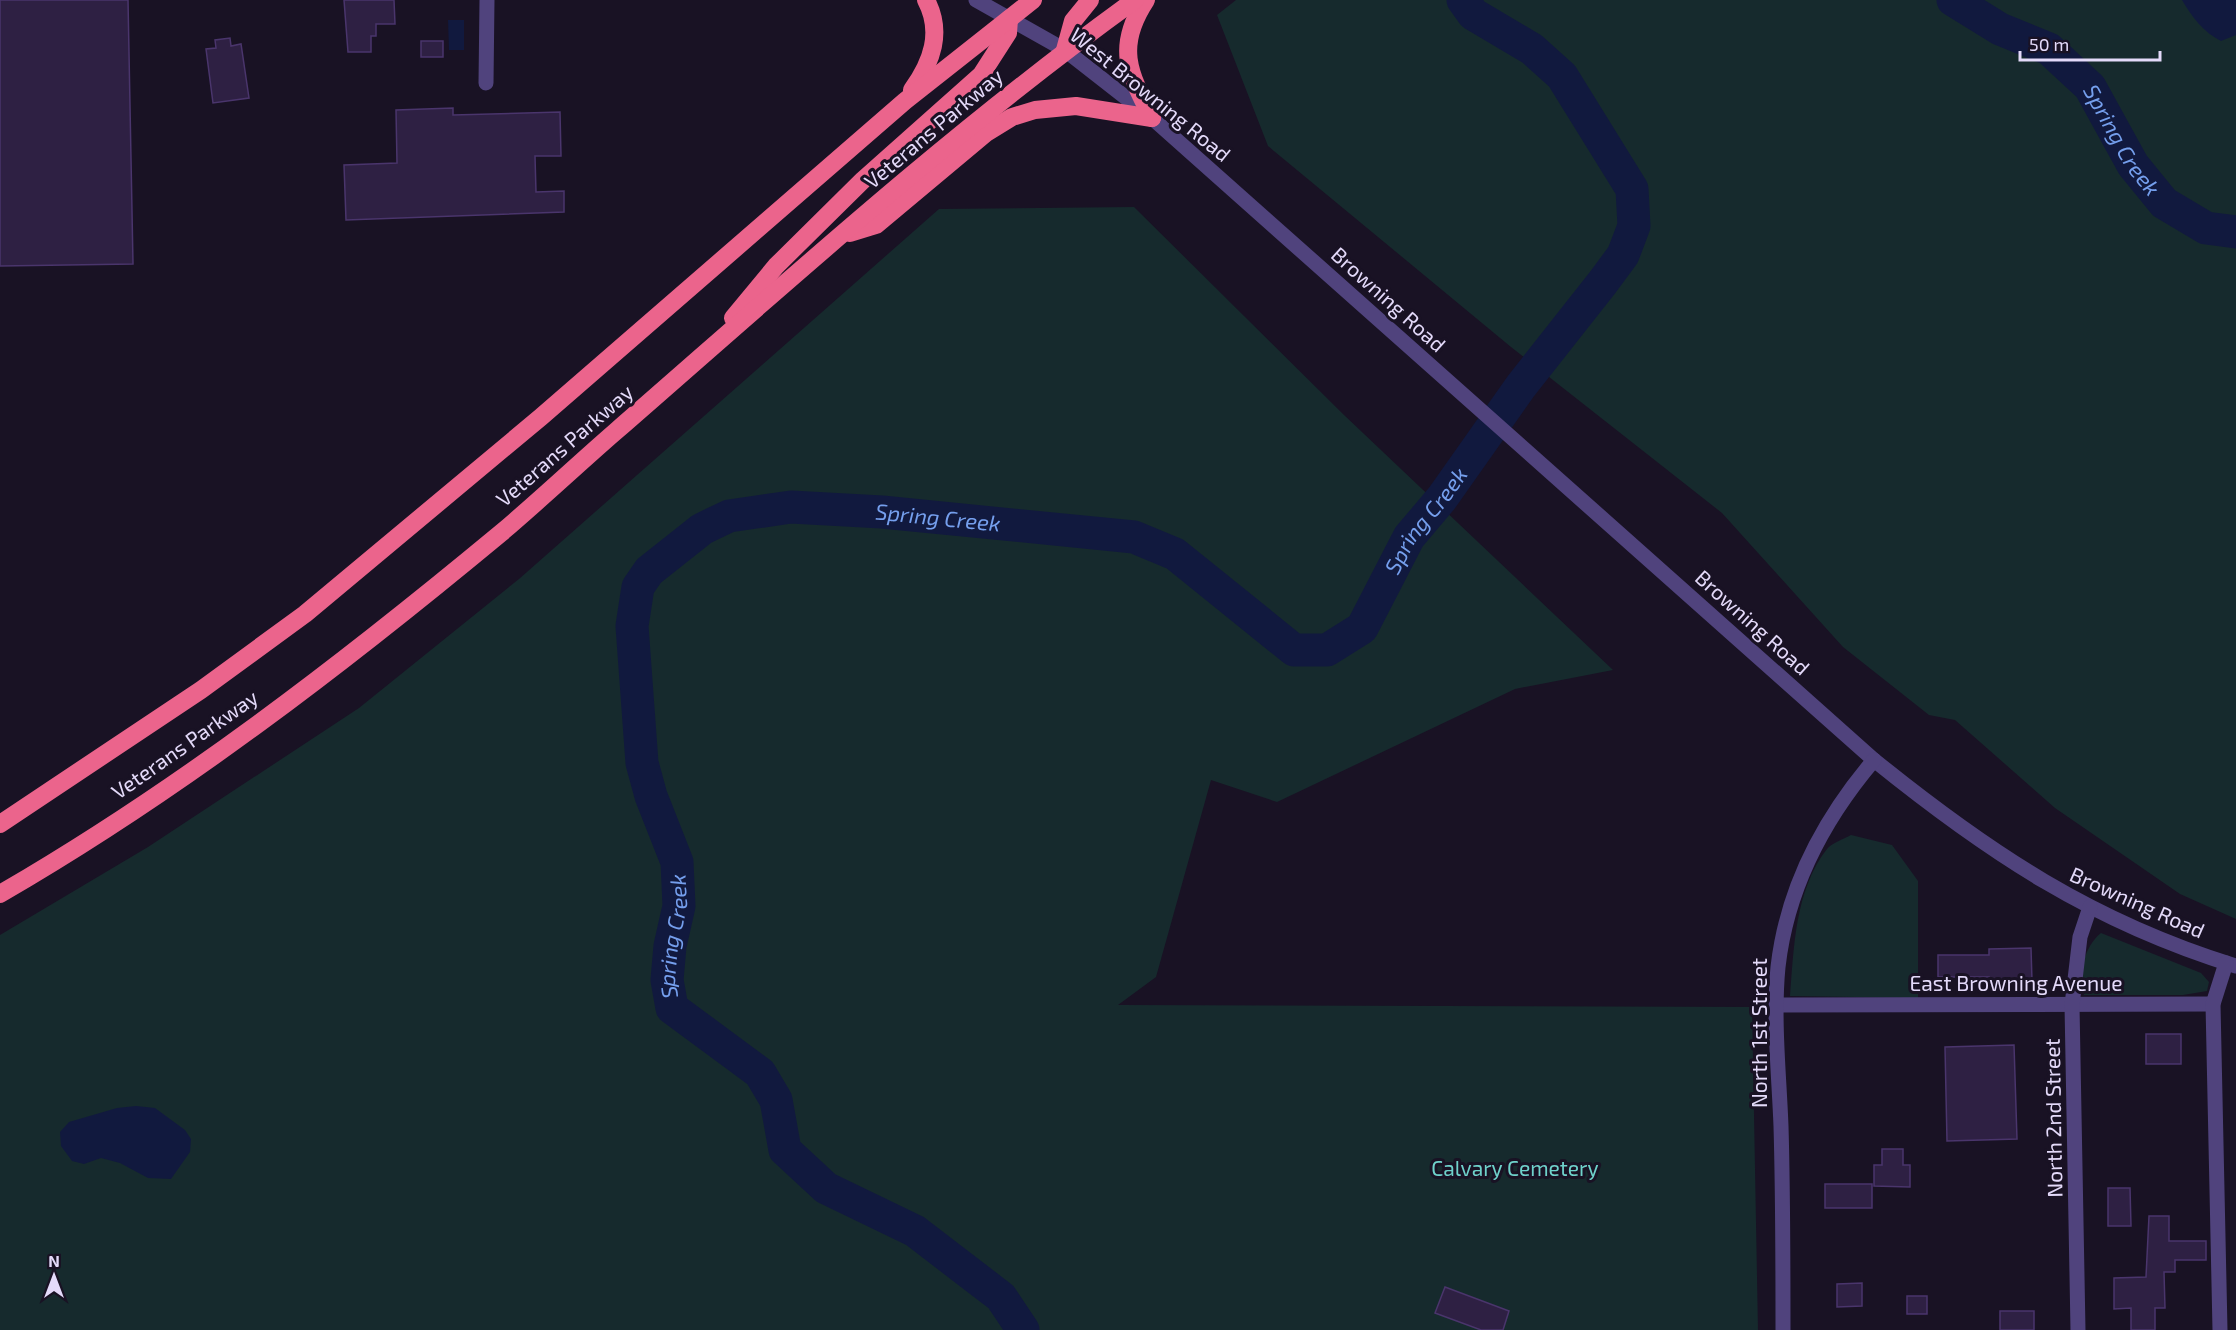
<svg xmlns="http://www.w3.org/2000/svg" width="2236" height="1330" font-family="'Exo 2',sans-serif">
<rect width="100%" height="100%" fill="#191224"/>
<!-- green -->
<g fill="#162a2d">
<path d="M 1236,0 L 2236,0 L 2236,919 L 2180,894 L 2055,808 L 1955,720 L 1929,715 L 1843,647 L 1722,513 L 1511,347 L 1268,146 L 1217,15 Z"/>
<path d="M 1134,207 L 1344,415 L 1613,670 L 1515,689 L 1277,802 L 1211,780 L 1156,977 L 1118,1005 L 1752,1007 L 1758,1330 L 0,1330 L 0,935 L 148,847 L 359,708 L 519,579 L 939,209 Z"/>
<path d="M 1851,835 L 1892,845 L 1918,881 L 1918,998 L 1790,996 C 1794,947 1795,890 1827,849 C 1832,843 1844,839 1851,835 Z"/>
<path d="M 2101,933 L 2201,973 L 2209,982 L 2207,991 L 2183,995 L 2084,995 C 2076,975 2085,946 2101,933 Z"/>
</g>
<!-- water -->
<g fill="#11193e">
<path d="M 2182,0 L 2236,0 L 2236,35 L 2221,41 C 2203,32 2192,17 2182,0 Z"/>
<path d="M 448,20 L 464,20 L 464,50 L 449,50 Z"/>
<path d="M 136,1106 L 155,1108 L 185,1130 L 191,1139 L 190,1152 L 171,1179 L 148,1178 L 120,1163 L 101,1158 L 84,1164 L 72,1161 L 61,1146 L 60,1132 L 69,1122 L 117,1108 Z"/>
</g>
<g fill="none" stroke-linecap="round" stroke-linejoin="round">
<!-- river -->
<g stroke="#11193e" stroke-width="33">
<path id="s1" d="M 1953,0 L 2000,29 L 2049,49 L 2090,87 L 2133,165 L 2164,203 L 2206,228 L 2236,232"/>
<path id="s2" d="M 1023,1330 L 1001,1297 L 915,1231 L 826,1188 L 785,1150 L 776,1100 L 760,1073 L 672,1008 L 667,980 L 670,946 L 679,906 L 677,862 L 651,796 L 642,763 L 632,626 L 638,587 L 649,571 L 702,529 L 729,516 L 791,507 L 882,512 L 1134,537 L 1175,554 L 1294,650 L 1327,650 L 1362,628 L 1409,537 L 1442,498 L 1521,386 L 1603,282 L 1623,255 L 1634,226 L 1632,189 L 1562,76 L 1532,49 L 1473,14 L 1463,0"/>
</g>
</g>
<!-- building -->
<g fill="#2e2043" stroke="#4a356c" stroke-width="1.5">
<path d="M 0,0 L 128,0 L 133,264 L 0,266 Z"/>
<path d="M 344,0 L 394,0 L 395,24 L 376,24 L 376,36 L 371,36 L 371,52 L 348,52 Z"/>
<path d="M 230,38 L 231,46 L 241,44 L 249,98 L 213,103 L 206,49 L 216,48 L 215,40 Z"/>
<rect x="421" y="41" width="22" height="16"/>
<path d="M 453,108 L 453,115 L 560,112 L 561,156 L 535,156 L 536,192 L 564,191 L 564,212 L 346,220 L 344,165 L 397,163 L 396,110 Z"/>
<path d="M 2031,948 L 2032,981 L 1989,982 L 1989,977 L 1938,977 L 1938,955 L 1989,955 L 1989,949 Z"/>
<rect x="2146" y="1034" width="35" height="30"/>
<path d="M 2014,1045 L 2017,1139 L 1947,1141 L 1945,1047 Z"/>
<path d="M 1882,1149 L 1903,1149 L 1903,1165 L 1910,1165 L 1910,1187 L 1874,1186 L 1874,1165 L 1882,1165 Z"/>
<rect x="1825" y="1184" width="47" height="24"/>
<path d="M 2108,1188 L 2130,1188 L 2131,1226 L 2108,1226 Z"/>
<path d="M 2149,1216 L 2169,1216 L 2169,1241 L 2206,1241 L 2206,1260 L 2175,1260 L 2175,1272 L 2164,1272 L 2165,1308 L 2155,1308 L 2155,1330 L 2131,1330 L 2131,1308 L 2114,1309 L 2114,1278 L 2146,1277 Z"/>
<path d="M 1862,1283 L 1862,1306 L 1837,1307 L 1837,1284 Z"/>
<path d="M 1445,1287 L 1509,1311 L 1503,1330 L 1481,1330 L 1435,1313 Z"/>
<rect x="1907" y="1296" width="20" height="18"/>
<rect x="2000" y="1311" width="34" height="19"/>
</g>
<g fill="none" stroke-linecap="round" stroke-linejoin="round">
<!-- minor -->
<g stroke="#50437d" stroke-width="15">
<path d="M 976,0 L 1065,50 L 1152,118 L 1874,760 C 1989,853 2093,922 2236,966"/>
<path d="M 486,83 L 487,0"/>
<path d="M 1777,1005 L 2213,1004"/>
<path d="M 1783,1330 C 1783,1262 1783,1194 1781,1126 C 1779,1074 1773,1019 1778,967 C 1787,888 1823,820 1874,760"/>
<path d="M 2078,1330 L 2072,1005 L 2080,937 L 2090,907"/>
<path d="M 2220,1330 L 2213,1004 L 2226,963"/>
</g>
<!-- highway -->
<g stroke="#eb648c" stroke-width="18">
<path d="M 1146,0 C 1115,47 1129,73 1152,118"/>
<path d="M 1065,50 L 1073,21 L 1090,0"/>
<path d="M 912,90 C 932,62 943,32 926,0"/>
<path d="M 850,233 L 876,225 L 986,133 L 1012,117 L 1035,110 L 1076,106 L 1152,118"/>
<path d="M 733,318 L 776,266 L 863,180 L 981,75 L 1008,33 L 1009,19"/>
<path d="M 0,824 L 201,690 L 305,614 L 541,417 L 905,101 L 1033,0"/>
<path d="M 0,894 C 178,791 343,664 501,533 C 540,500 577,465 615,432 C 785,284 952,132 1135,0"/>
</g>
</g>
<g text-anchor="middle" stroke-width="6" stroke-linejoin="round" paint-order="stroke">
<!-- street labels -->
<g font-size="21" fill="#e4dafa" stroke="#191224">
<text transform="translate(1150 95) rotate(39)" y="7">West Browning Road</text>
<text transform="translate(934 129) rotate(-40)" y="7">Veterans Parkway</text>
<text transform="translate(1388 300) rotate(42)" y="7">Browning Road</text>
<text transform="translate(565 446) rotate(-41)" y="7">Veterans Parkway</text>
<text transform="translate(1752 623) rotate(42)" y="7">Browning Road</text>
<text transform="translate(185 745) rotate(-35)" y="7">Veterans Parkway</text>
<text transform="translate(2137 903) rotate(24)" y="7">Browning Road</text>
<text x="2016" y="991">East Browning Avenue</text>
<text transform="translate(1760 1033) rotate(-90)" y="7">North 1st Street</text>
<text transform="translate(2054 1118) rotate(-91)" y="7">North 2nd Street</text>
</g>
<!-- park labels -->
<g font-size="21" fill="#6fd2cb" stroke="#191224">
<text x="1515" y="1176">Calvary Cemetery</text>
</g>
<!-- water labels -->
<g font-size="22" font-style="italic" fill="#759fed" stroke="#191224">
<text dy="8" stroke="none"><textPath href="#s1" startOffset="226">Spring Creek</textPath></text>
<text dy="8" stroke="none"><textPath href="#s2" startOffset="1251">Spring Creek</textPath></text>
<text dy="8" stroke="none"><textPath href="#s2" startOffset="1845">Spring Creek</textPath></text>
<text dy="8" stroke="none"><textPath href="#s2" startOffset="567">Spring Creek</textPath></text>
</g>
</g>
<!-- north arrow -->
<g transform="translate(54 1276)" stroke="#191224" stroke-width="4.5" paint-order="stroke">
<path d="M0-4.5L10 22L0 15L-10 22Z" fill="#e4dafa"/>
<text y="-9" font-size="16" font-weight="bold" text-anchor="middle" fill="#e4dafa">N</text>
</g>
<!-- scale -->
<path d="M2020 51v9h140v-9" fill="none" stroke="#e4dafa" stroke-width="3"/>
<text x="2029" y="51" font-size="18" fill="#e4dafa" stroke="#191224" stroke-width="4.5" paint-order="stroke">50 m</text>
</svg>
